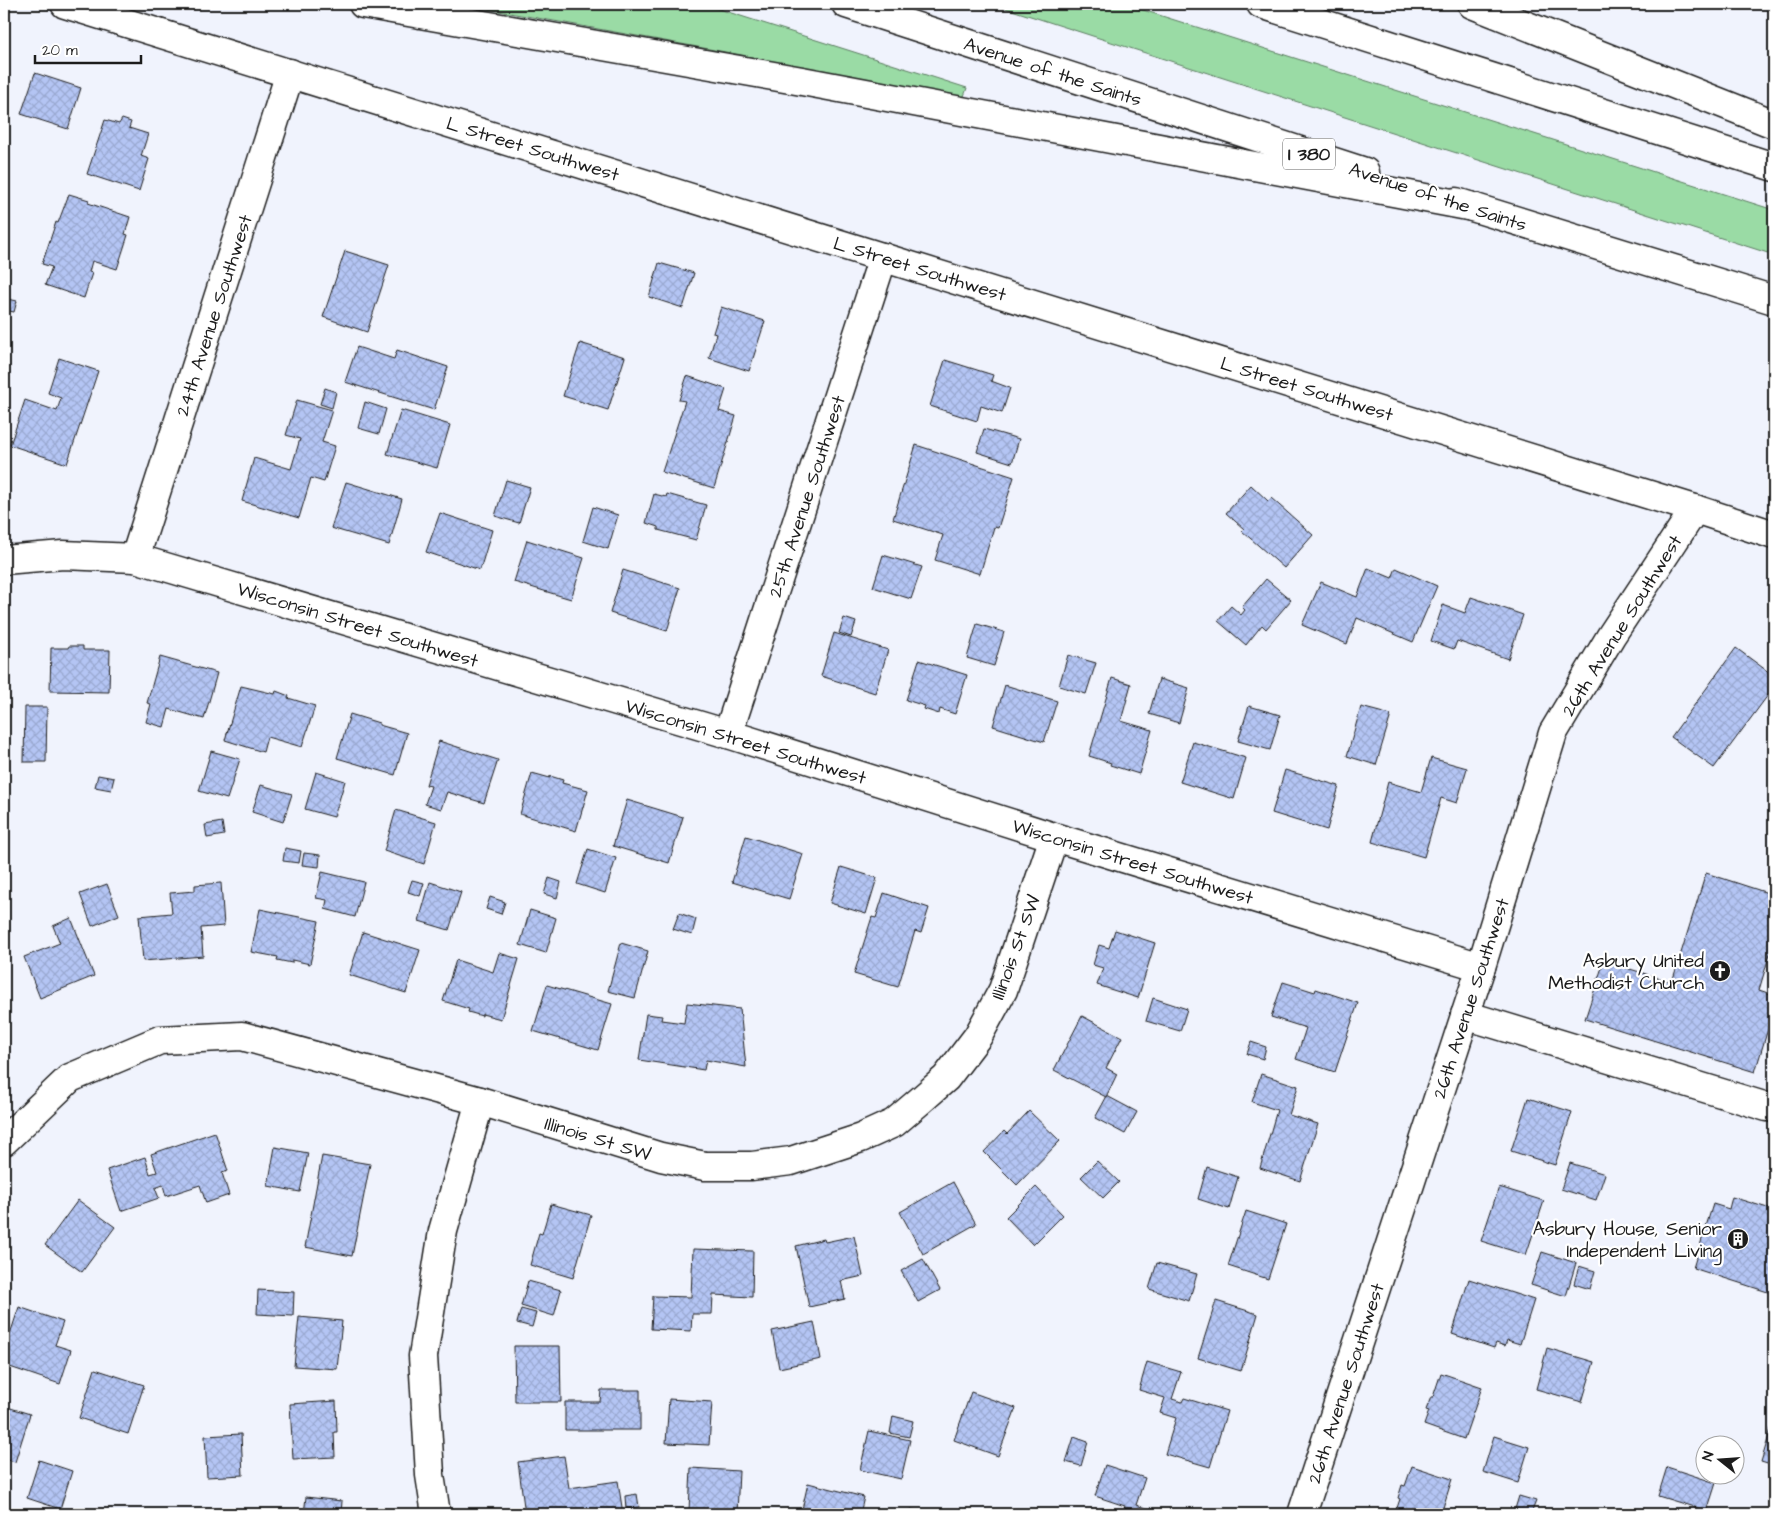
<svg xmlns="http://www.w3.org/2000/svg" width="1778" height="1518" font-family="'Architects Daughter',sans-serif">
<defs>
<pattern id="building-cross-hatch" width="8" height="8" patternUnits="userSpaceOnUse" patternTransform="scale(1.25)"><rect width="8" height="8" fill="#b4c5f4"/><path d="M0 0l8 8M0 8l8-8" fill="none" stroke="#9aa9d1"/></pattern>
</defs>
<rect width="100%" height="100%" fill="#f0f3fd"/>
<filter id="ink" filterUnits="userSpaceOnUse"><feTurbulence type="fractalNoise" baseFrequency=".02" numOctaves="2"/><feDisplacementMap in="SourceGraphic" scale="10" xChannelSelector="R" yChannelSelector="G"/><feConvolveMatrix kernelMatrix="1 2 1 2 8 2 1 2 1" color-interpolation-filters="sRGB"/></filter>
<g filter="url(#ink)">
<!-- grass -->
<g fill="#9adba5" stroke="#5b7c60">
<path d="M 460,4 L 703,4 L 967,88 L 963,99 L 841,76 L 742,55 Z"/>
<path d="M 993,4 L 1124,4 L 1774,210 L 1774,255 Z"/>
</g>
<!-- building -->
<g fill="url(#building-cross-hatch)" stroke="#1c1c1c">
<path d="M 35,73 L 81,88 L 68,129 L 21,114 Z"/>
<path d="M 122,119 L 131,122 L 129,128 L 148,134 L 141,156 L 149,159 L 139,191 L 87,174 L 105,120 L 119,124 Z"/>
<path d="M 69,194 L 89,200 L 88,203 L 130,217 L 125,234 L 128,235 L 117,269 L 92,261 L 89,272 L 92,273 L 84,298 L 45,285 L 52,267 L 42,264 L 56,222 L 58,223 Z"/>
<path d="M 345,251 L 389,265 L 367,332 L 323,317 Z"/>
<path d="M 659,263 L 694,273 L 683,308 L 649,297 Z"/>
<path d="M 4,298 L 17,301 L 14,312 L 4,310 Z"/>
<path d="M 721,307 L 765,321 L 749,371 L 709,358 L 716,334 L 713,333 Z"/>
<path d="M 580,343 L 625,357 L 608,410 L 563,396 Z"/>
<path d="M 357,347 L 394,359 L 397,350 L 448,367 L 434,410 L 345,382 Z"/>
<path d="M 59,358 L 98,371 L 67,464 L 10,445 L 25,400 L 57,411 L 61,398 L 48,393 Z"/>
<path d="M 945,360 L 993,375 L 991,381 L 1010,388 L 1002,413 L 981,406 L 977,421 L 930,406 Z"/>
<path d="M 687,376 L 726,389 L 719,411 L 736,416 L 714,488 L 662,472 L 685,401 L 679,400 Z"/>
<path d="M 325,388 L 336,392 L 332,408 L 320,404 Z"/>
<path d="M 297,400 L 332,410 L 322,442 L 335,446 L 324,482 L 311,478 L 299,518 L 242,501 L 254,458 L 291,469 L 300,439 L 286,435 Z"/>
<path d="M 365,402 L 386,409 L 379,434 L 358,428 Z"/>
<path d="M 401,410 L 450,425 L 437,468 L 387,454 Z"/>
<path d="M 984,429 L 1019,439 L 1012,463 L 977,452 Z"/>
<path d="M 916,445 L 1014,477 L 998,528 L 994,527 L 980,574 L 935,560 L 943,535 L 893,519 Z"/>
<path d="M 506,480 L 530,487 L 519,523 L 495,516 Z"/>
<path d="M 346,482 L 402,499 L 389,545 L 331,528 Z"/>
<path d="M 1251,485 L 1268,501 L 1271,498 L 1313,535 L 1284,568 L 1242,531 L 1244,529 L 1226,513 Z"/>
<path d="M 654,494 L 666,497 L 667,494 L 706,505 L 696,540 L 658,530 L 658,527 L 646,523 Z"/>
<path d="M 593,507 L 618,515 L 608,549 L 583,541 Z"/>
<path d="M 440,513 L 492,530 L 480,570 L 426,552 Z"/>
<path d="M 527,540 L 584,558 L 571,599 L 514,582 Z"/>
<path d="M 883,555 L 922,567 L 911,599 L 873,587 Z"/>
<path d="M 1368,568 L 1392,578 L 1396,568 L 1437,586 L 1413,642 L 1357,618 L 1347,644 L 1302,625 L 1321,582 L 1357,597 Z"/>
<path d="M 623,570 L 680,588 L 667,631 L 610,613 Z"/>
<path d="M 1266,579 L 1291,600 L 1266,629 L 1262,625 L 1246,645 L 1218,621 L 1231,606 L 1241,615 L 1245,610 L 1242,607 Z"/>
<path d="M 1471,597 L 1523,615 L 1508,659 L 1457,641 L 1454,649 L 1431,641 L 1443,605 L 1465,613 Z"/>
<path d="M 844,618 L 856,622 L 851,637 L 839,633 Z"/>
<path d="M 977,624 L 1004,632 L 994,666 L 967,658 Z"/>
<path d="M 834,633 L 888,650 L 875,693 L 821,676 Z"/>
<path d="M 69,646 L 83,646 L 83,650 L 110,650 L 109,692 L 50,691 L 51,648 L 68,648 Z"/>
<path d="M 1736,648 L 1774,676 L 1774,687 L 1714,768 L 1671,737 Z"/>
<path d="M 1068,655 L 1096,663 L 1086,694 L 1059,686 Z"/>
<path d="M 160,657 L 217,673 L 204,719 L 169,709 L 164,727 L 146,722 L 151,704 L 147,703 Z"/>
<path d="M 919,660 L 967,675 L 955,714 L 940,709 L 939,714 L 924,709 L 925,706 L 906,700 Z"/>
<path d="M 1112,678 L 1131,684 L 1121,721 L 1152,730 L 1139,774 L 1110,765 L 1111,763 L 1089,756 Z"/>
<path d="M 1159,679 L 1189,688 L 1179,723 L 1149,714 Z"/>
<path d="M 1005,685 L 1057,701 L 1044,742 L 993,726 Z"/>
<path d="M 241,686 L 275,694 L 276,691 L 289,696 L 288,698 L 315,706 L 302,747 L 267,737 L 263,752 L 225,740 Z"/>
<path d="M 1249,706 L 1280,715 L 1270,750 L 1238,741 Z"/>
<path d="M 25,707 L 47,707 L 46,762 L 24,762 Z"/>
<path d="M 1361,707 L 1391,715 L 1376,765 L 1347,756 Z"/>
<path d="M 350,714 L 379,723 L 379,725 L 407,733 L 395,775 L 337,758 Z"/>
<path d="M 439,741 L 498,760 L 484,803 L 447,792 L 441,809 L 425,804 L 431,786 L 426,785 Z"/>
<path d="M 1193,742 L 1246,758 L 1234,799 L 1180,782 Z"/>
<path d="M 211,751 L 240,759 L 227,799 L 199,791 Z"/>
<path d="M 1431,758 L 1467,768 L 1457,803 L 1441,798 L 1424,857 L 1372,842 L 1388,782 L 1421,792 Z"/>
<path d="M 1285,770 L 1339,786 L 1327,830 L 1272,813 Z"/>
<path d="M 316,772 L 345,781 L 334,817 L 305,809 Z"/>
<path d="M 532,773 L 550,778 L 550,776 L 563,780 L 562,783 L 588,790 L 576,831 L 520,814 Z"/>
<path d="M 98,775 L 114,778 L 111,790 L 95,787 Z"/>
<path d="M 261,785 L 292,794 L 283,822 L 252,812 Z"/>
<path d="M 627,800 L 683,817 L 669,863 L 613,846 Z"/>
<path d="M 396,810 L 436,822 L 424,864 L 384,851 Z"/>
<path d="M 222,822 L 224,835 L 207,838 L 205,825 Z"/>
<path d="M 746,836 L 803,854 L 789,899 L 732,882 Z"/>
<path d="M 285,848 L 301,851 L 299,863 L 283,861 Z"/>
<path d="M 588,849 L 616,858 L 605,893 L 577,884 Z"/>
<path d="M 304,853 L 320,855 L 319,867 L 302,865 Z"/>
<path d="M 841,867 L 877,878 L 866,914 L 830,903 Z"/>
<path d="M 322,872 L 364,882 L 355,917 L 325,909 L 327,900 L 316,898 Z"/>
<path d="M 1706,873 L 1774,895 L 1774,940 L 1759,990 L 1774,995 L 1774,1009 L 1755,1072 L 1585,1019 L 1604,961 L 1672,982 Z"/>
<path d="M 549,878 L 561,882 L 557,898 L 544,894 Z"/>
<path d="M 412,880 L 424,883 L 420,896 L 408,892 Z"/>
<path d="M 430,882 L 461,892 L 449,930 L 419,921 Z"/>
<path d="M 221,883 L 224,926 L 201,928 L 203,956 L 143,961 L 139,916 L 172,913 L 170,893 L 195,891 L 195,885 Z"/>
<path d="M 107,884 L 119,915 L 92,926 L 80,894 Z"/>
<path d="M 884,893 L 929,908 L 921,933 L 915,931 L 898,987 L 854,974 L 872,917 L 876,918 Z"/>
<path d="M 490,897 L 505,902 L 501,914 L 486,909 Z"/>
<path d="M 260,909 L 319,921 L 310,964 L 292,960 L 292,963 L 277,960 L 278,957 L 251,952 Z"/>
<path d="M 530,910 L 556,918 L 546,953 L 520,945 Z"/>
<path d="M 679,913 L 696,919 L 692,935 L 673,929 Z"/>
<path d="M 71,918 L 94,976 L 40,998 L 24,957 L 60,943 L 53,926 Z"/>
<path d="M 1115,930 L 1155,943 L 1138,998 L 1097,985 L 1103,968 L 1093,965 L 1099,945 L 1109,948 Z"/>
<path d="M 363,932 L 420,950 L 406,993 L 349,975 Z"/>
<path d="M 621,943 L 648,951 L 635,998 L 608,991 Z"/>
<path d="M 499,953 L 519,959 L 501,1019 L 482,1014 L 482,1016 L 468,1012 L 469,1009 L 443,1001 L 456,960 L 493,972 Z"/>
<path d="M 1283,982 L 1315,992 L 1316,989 L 1358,1003 L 1335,1072 L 1296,1059 L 1306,1028 L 1271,1017 Z"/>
<path d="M 547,985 L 612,1004 L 598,1050 L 533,1031 Z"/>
<path d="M 1153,998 L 1187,1009 L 1180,1031 L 1146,1021 Z"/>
<path d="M 687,1003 L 740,1009 L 746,1067 L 706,1060 L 704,1070 L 639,1060 L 646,1014 L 662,1016 L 661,1020 L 684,1023 Z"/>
<path d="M 1082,1016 L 1122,1037 L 1106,1068 L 1117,1074 L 1106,1097 L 1054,1070 Z"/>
<path d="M 1251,1042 L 1266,1047 L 1263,1059 L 1247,1054 Z"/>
<path d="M 1261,1074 L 1298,1086 L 1289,1115 L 1318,1124 L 1300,1181 L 1260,1168 L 1277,1110 L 1252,1102 Z"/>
<path d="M 1107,1096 L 1137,1112 L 1125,1134 L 1095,1118 Z"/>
<path d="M 1528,1098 L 1572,1112 L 1555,1165 L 1511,1151 Z"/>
<path d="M 1029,1111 L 1060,1141 L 1017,1185 L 984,1152 L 1004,1131 L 1007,1134 Z"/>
<path d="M 215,1132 L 228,1171 L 222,1173 L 229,1195 L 206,1203 L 200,1185 L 166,1196 L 163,1185 L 155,1188 L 159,1198 L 121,1211 L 107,1170 L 145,1157 L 150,1174 L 157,1172 L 151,1154 Z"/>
<path d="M 275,1147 L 308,1153 L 300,1192 L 268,1186 Z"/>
<path d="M 322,1156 L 370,1164 L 352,1256 L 305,1247 Z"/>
<path d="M 1097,1161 L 1119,1182 L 1103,1198 L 1081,1177 Z"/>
<path d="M 1570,1163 L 1605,1174 L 1596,1200 L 1561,1189 Z"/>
<path d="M 1207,1167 L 1238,1177 L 1229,1209 L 1198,1199 Z"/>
<path d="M 953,1182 L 976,1224 L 923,1254 L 900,1212 Z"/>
<path d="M 1036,1187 L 1063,1215 L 1033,1245 L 1006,1217 Z"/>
<path d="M 1499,1187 L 1544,1201 L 1526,1255 L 1481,1241 Z"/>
<path d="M 1732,1197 L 1774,1210 L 1774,1294 L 1693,1268 L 1713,1204 L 1729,1209 Z"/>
<path d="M 78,1200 L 115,1227 L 82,1272 L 45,1245 Z"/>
<path d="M 551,1204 L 591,1215 L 573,1278 L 530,1265 L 539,1233 L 542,1234 Z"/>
<path d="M 1246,1211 L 1286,1224 L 1268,1279 L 1228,1266 Z"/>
<path d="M 854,1236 L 863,1276 L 841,1281 L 845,1299 L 809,1307 L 796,1246 L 824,1239 L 825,1242 Z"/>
<path d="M 693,1249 L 753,1251 L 752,1297 L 713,1295 L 712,1314 L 692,1314 L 691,1331 L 651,1329 L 653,1296 L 691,1297 Z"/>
<path d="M 1542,1252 L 1576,1263 L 1566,1296 L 1531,1285 Z"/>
<path d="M 923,1259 L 940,1290 L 918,1302 L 901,1271 Z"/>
<path d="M 1157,1263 L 1197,1274 L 1189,1301 L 1149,1289 Z"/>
<path d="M 1579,1266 L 1595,1271 L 1590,1289 L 1574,1284 Z"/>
<path d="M 1469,1279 L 1534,1300 L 1520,1344 L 1507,1340 L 1505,1346 L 1496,1343 L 1494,1348 L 1452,1334 Z"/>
<path d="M 528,1281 L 561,1290 L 554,1316 L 521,1306 Z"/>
<path d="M 258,1290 L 294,1292 L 293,1316 L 257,1314 Z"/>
<path d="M 1216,1301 L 1258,1314 L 1241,1371 L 1198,1358 Z"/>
<path d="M 19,1307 L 63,1322 L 55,1345 L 71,1350 L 60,1384 L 4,1365 L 4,1352 Z"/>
<path d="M 521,1309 L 536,1313 L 532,1327 L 517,1323 Z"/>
<path d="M 299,1317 L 342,1321 L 337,1369 L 294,1366 Z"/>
<path d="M 814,1322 L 821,1359 L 779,1368 L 772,1331 Z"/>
<path d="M 514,1346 L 560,1346 L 561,1402 L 515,1402 Z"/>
<path d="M 1547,1348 L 1594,1362 L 1582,1402 L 1536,1389 Z"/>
<path d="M 1147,1362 L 1181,1372 L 1172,1399 L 1182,1402 L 1184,1398 L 1227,1411 L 1210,1467 L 1165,1454 L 1176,1418 L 1160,1413 L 1165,1398 L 1139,1390 Z"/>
<path d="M 95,1369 L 144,1385 L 128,1434 L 79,1418 Z"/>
<path d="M 1441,1373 L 1482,1387 L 1464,1439 L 1424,1425 L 1429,1411 L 1426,1410 L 1431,1397 L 1433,1397 Z"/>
<path d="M 601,1390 L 640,1390 L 640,1430 L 565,1430 L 565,1402 L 600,1402 Z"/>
<path d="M 971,1392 L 1016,1408 L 998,1456 L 954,1440 Z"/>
<path d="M 669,1399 L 712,1402 L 709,1445 L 666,1443 Z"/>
<path d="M 336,1401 L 337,1432 L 334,1432 L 335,1457 L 293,1459 L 290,1404 Z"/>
<path d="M 4,1406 L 30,1414 L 15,1462 L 4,1459 Z"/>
<path d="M 893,1416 L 913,1421 L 909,1437 L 890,1433 Z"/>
<path d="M 1774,1419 L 1774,1466 L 1761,1462 Z"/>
<path d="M 869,1431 L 910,1440 L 901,1479 L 860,1470 Z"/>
<path d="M 241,1434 L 243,1475 L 207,1477 L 205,1436 Z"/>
<path d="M 1494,1436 L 1529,1447 L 1518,1483 L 1483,1472 Z"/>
<path d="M 1074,1437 L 1088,1442 L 1081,1466 L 1066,1462 Z"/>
<path d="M 564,1456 L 569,1488 L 618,1481 L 623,1514 L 525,1514 L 518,1462 Z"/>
<path d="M 39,1460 L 72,1471 L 60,1509 L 27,1498 Z"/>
<path d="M 1105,1465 L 1145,1478 L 1136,1505 L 1164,1514 L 1122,1514 L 1125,1506 L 1095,1496 Z"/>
<path d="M 1412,1466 L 1452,1479 L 1441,1514 L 1395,1514 L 1400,1499 L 1398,1498 L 1402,1485 L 1405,1486 Z"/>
<path d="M 1667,1467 L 1716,1483 L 1707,1511 L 1658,1496 Z"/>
<path d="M 691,1468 L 739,1471 L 737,1514 L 708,1514 L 708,1512 L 689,1511 Z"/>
<path d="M 808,1483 L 864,1497 L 860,1514 L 801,1514 Z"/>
<path d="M 637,1494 L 639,1507 L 626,1509 L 625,1496 Z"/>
<path d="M 1519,1496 L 1536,1501 L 1531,1514 L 1515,1509 Z"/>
<path d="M 306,1497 L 342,1501 L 341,1514 L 304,1514 Z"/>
<path d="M 911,1509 L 925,1514 L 909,1514 Z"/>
</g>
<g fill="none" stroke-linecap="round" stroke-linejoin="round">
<!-- minor casing -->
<g stroke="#1c1c1c" stroke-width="31">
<g id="minor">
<path d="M 65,4 L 1695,509 L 1774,535"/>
<path d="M 135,558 L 290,73"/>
<path d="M 4,560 L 63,555 L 135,558 L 728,734 L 1054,837 L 1481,967"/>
<path d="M 728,734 L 883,257"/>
<path d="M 1465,1015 L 1767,1107 L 1774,1108"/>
<path d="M 4,1141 L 70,1078 L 160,1040 L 242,1036 L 480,1101 L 661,1157 L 705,1166 L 752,1166 L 791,1161 L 861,1138 L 894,1123 L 921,1100 L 946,1078 L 978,1036 L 1003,990 L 1054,837"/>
<path d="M 436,1514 L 430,1475 L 423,1356 L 443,1231 L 480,1101"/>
<path d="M 1302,1514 L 1481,967 L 1553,733 L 1611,636 L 1695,509"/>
</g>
</g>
<!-- highway casing -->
<g stroke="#1c1c1c" stroke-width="31">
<g id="highway">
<path d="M 363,4 L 802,81 L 1473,207"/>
<path d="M 846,4 L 1365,172"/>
<path d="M 1261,4 L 1774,167"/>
<path d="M 1472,4 L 1774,124"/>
<path d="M 1456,202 L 1774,300"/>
</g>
</g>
<!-- minor -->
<use href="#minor" stroke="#fff" stroke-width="28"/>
<!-- highway -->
<use href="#highway" stroke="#fff" stroke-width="28"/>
</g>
</g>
<!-- icons -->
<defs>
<g id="church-disc" transform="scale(1.125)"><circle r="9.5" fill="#1c1c1c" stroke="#fff"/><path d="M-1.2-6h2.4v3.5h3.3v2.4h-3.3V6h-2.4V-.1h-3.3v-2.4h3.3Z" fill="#fff"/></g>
<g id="building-disc" transform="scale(1.125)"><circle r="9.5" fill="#1c1c1c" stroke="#fff"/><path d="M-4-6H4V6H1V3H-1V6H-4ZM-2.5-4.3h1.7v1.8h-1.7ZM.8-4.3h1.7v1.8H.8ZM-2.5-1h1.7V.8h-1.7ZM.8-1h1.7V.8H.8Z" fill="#fff"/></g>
</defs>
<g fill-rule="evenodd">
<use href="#church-disc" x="1720" y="971"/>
<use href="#building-disc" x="1738" y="1239"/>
</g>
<g text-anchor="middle" stroke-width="4.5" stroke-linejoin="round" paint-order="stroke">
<!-- shield labels -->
<rect fill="#fff" stroke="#606060" stroke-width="1" x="1283" y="138.5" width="52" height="31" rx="4"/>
<g font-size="18" font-weight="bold" fill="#1c1c1c">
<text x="1309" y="160">I 380</text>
</g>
<!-- street labels -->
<g font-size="19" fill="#1c1c1c" stroke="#fff">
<text transform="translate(1053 71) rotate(18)" y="7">Avenue of the Saints</text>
<text transform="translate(533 148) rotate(17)" y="7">L Street Southwest</text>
<text transform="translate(1438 196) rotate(18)" y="7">Avenue of the Saints</text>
<text transform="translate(920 268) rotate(17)" y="7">L Street Southwest</text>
<text transform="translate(213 315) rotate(-72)" y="7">24th Avenue Southwest</text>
<text transform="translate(1307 388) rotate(17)" y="7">L Street Southwest</text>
<text transform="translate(806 496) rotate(-72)" y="7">25th Avenue Southwest</text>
<text transform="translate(358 624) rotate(17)" y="7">Wisconsin Street Southwest</text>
<text transform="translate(1621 625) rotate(-58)" y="7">26th Avenue Southwest</text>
<text transform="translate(746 741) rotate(17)" y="7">Wisconsin Street Southwest</text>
<text transform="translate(1133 861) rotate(17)" y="7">Wisconsin Street Southwest</text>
<text transform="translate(1015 947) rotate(-70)" y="7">Illinois St SW</text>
<text transform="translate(1470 998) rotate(-72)" y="7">26th Avenue Southwest</text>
<text transform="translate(598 1138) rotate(17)" y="7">Illinois St SW</text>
<text transform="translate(1345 1383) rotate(-72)" y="7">26th Avenue Southwest</text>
</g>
<!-- poi labels -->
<g font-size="19" fill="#1c1c1c" stroke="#fff" text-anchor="end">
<text x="1704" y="967">Asbury United<tspan x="1704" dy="22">Methodist Church</tspan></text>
<text x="1722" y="1235">Asbury House, Senior<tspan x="1722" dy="22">Independent Living</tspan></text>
</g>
</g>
<!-- margin -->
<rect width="1778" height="1518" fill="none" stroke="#fff" stroke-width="20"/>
<rect x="10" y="10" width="1758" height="1498" fill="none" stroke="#1c1c1c" stroke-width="2" filter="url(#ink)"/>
<!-- north arrow -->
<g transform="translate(1720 1460) rotate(287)"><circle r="24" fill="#ffffff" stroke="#a4a4a4"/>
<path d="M0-4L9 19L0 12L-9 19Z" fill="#1c1c1c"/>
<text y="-8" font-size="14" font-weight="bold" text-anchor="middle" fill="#1c1c1c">N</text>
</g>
<!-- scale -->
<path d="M35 55v8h106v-8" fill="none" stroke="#1c1c1c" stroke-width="2.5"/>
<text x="42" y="55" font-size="15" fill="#1c1c1c" stroke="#ffffff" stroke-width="4" paint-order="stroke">20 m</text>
</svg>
